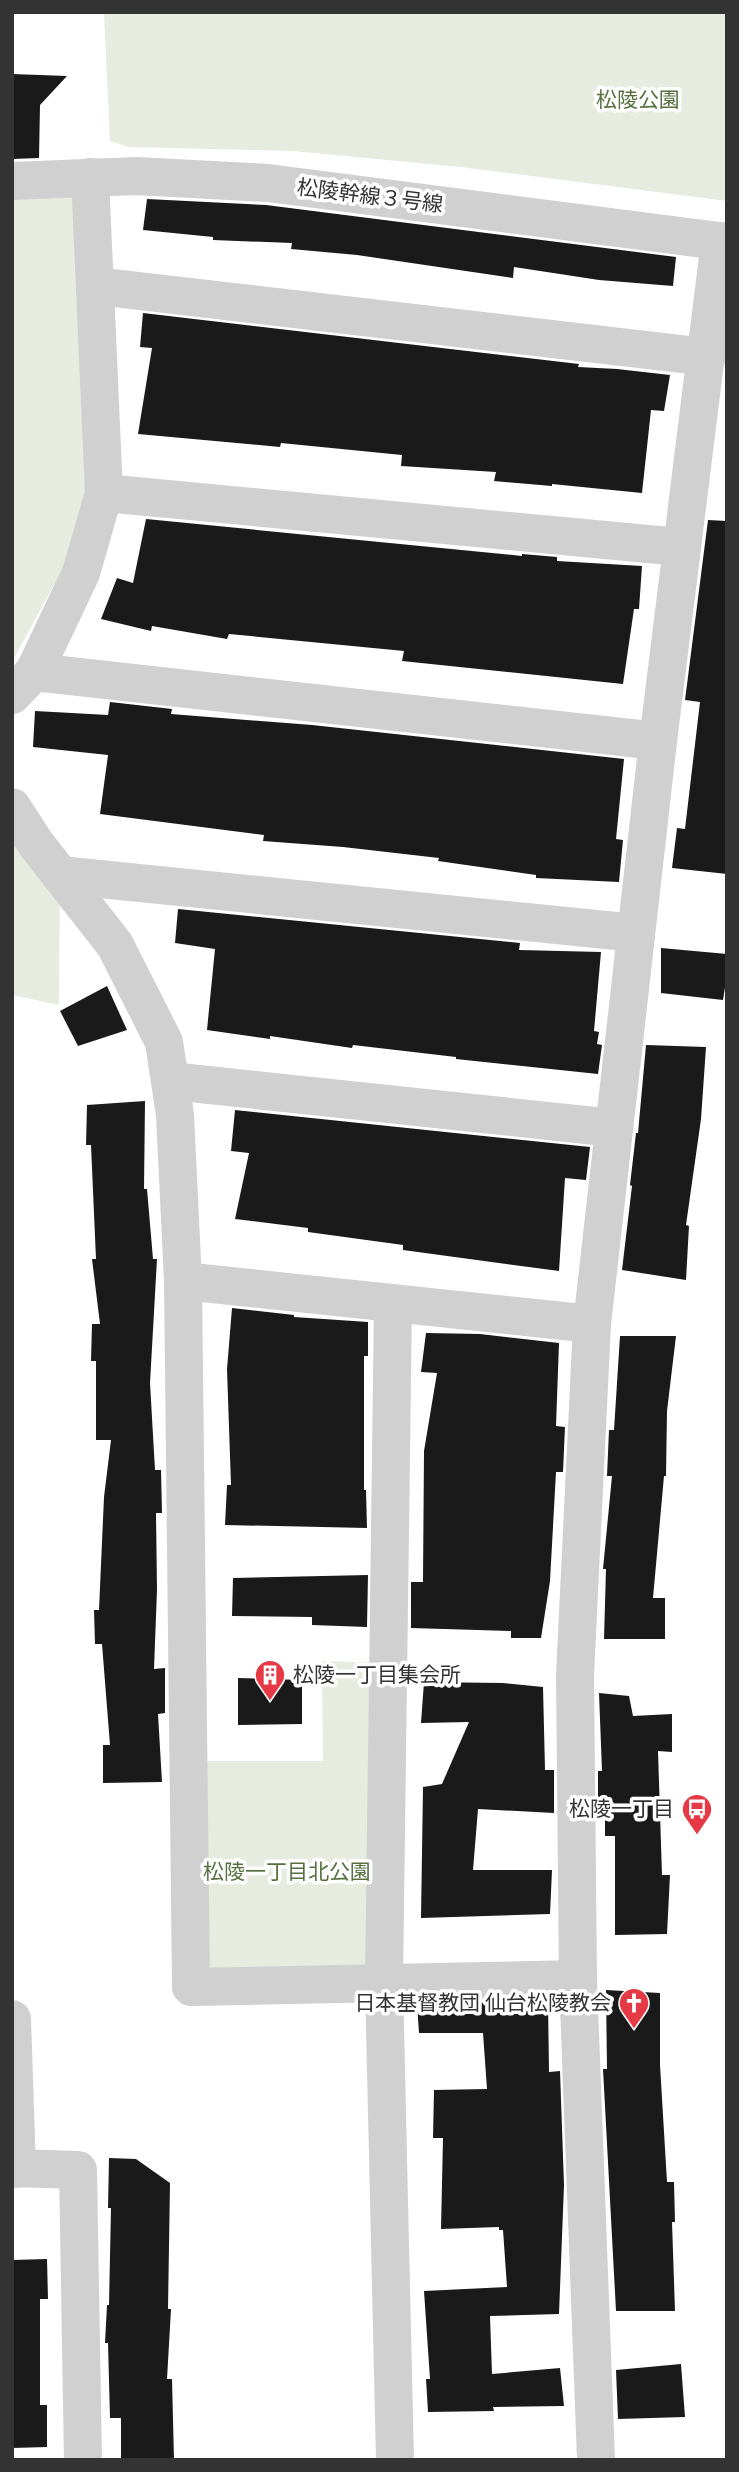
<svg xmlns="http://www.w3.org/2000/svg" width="739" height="2472" font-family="Ubuntu,'Noto Sans JP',sans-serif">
<rect width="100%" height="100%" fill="#fff"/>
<!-- green -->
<g fill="#e6ecdf">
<path d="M 104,12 L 727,12 L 727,201 L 460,167 L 293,151 L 128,147 L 110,141 Z"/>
<path d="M 90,177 L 104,493 L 12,662 L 12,178 Z"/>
<path d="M 12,808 L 60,875 L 59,1005 L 12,995 Z"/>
<path d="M 322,1661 L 388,1663 L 384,1983 L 191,1987 L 189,1761 L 323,1761 Z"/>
</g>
<!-- building -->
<g fill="#1a1a1a">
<path d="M 12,74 L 67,76 L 40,105 L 39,158 L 12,159 Z"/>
<path d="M 147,199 L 266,205 L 676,257 L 673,286 L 599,280 L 514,267 L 513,278 L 357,255 L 291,249 L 292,243 L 213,240 L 213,237 L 143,230 Z"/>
<path d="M 143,313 L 579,364 L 578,367 L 617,369 L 670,375 L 664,411 L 651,410 L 642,493 L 552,484 L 552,486 L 494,481 L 496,472 L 401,466 L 402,455 L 281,443 L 280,447 L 138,434 L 152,348 L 140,347 Z"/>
<path d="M 146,519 L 522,556 L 522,554 L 557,557 L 557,561 L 642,566 L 639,609 L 634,609 L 623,684 L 402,661 L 404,651 L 229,634 L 227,639 L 152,626 L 151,631 L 101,619 L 117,578 L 133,583 Z"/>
<path d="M 708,520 L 727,521 L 727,874 L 672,868 L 677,828 L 685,829 L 700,702 L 685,700 Z"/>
<path d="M 110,702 L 172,709 L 171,714 L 312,725 L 624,759 L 616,839 L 623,840 L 619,882 L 536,878 L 536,875 L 438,861 L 439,858 L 343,847 L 263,841 L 264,835 L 100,814 L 108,755 L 33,747 L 35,711 L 108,715 Z"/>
<path d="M 178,909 L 520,943 L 519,950 L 601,952 L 594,1031 L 599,1032 L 597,1044 L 602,1045 L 598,1074 L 456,1059 L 456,1057 L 353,1045 L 352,1048 L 270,1036 L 270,1039 L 207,1030 L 215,949 L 175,943 Z"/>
<path d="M 661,948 L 727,954 L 727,975 L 723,1000 L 661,993 Z"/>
<path d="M 107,986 L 127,1030 L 78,1046 L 60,1011 Z"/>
<path d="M 646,1045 L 706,1047 L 701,1119 L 686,1225 L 689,1226 L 686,1280 L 622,1270 L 632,1186 L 630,1185 L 636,1133 L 638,1133 Z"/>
<path d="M 145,1101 L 144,1189 L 147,1189 L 153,1259 L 157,1259 L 150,1383 L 155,1470 L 161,1470 L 162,1513 L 156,1513 L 157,1590 L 154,1669 L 165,1668 L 165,1713 L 158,1714 L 162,1782 L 103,1783 L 103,1745 L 110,1745 L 102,1644 L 95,1644 L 94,1610 L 99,1610 L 104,1497 L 111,1440 L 96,1440 L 96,1361 L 91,1361 L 92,1324 L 100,1324 L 92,1259 L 96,1259 L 91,1145 L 86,1145 L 87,1105 Z"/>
<path d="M 235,1110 L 590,1147 L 586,1180 L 565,1178 L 559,1271 L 403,1250 L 403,1245 L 308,1232 L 308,1228 L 235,1219 L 249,1153 L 231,1151 Z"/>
<path d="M 232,1308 L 294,1315 L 294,1317 L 368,1322 L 368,1356 L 364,1356 L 364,1490 L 366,1490 L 367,1528 L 225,1525 L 227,1485 L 231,1485 L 227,1369 Z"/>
<path d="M 426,1333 L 480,1334 L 559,1343 L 556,1426 L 565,1427 L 563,1472 L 556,1472 L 550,1581 L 541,1638 L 511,1638 L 511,1631 L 411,1628 L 411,1582 L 423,1582 L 424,1451 L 437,1373 L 421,1372 Z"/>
<path d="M 620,1336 L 676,1336 L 667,1411 L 666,1476 L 664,1476 L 653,1598 L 665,1598 L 665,1639 L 604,1639 L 606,1569 L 603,1569 L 612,1476 L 607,1476 L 609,1430 L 614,1430 Z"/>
<path d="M 368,1575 L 367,1627 L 312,1625 L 312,1617 L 232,1616 L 233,1578 Z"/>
<path d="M 238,1678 L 302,1680 L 302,1724 L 238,1725 Z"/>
<path d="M 424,1682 L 503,1683 L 543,1687 L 545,1770 L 554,1770 L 554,1813 L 478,1809 L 473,1870 L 552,1870 L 550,1914 L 421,1918 L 423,1787 L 442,1784 L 469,1722 L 421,1723 Z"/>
<path d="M 599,1693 L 629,1696 L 633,1716 L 672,1714 L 672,1752 L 658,1751 L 662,1875 L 670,1875 L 667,1934 L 615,1935 L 615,1836 L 605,1836 L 605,1816 L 598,1816 L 598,1771 L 602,1771 Z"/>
<path d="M 606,1990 L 660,1993 L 660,2065 L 667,2182 L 674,2182 L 675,2222 L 672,2222 L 675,2311 L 616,2311 L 603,2069 L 607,2069 Z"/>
<path d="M 548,2001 L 549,2072 L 560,2071 L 564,2185 L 559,2314 L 490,2316 L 492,2374 L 560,2368 L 564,2406 L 493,2407 L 494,2411 L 428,2412 L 426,2379 L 430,2379 L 424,2291 L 507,2287 L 503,2230 L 499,2230 L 499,2227 L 441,2229 L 443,2138 L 433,2138 L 434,2090 L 487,2089 L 483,2033 L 419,2033 L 417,2004 Z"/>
<path d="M 109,2158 L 136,2159 L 170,2183 L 168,2309 L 171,2309 L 167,2379 L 172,2379 L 174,2460 L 121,2460 L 121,2418 L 110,2418 L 108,2343 L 105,2343 L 107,2305 L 109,2305 L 111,2208 L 108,2208 Z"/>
<path d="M 47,2259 L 48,2299 L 40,2299 L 40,2405 L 47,2405 L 47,2447 L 12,2448 L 12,2260 Z"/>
<path d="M 681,2364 L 685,2417 L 618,2419 L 616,2370 Z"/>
</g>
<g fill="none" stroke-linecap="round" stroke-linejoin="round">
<!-- minor -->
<g stroke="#d0d0d0" stroke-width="38">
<path d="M 90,177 L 104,493 L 81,573 L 34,672 L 658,741 L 720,241"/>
<path d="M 12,181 L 136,176 L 268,183 L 727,242"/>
<path d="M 96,286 L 707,357"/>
<path d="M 104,493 L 680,547"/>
<path d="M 12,695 L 34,672"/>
<path d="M 12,807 L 36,844 L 115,945 L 164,1042 L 175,1115 L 183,1281 L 592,1324 L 658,741"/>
<path d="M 60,875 L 636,933"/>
<path d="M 171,1081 L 614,1128"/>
<path d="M 183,1281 L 191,1987 L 578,1979 L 575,1675 L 592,1324"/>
<path d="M 393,1303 L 384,1983 L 395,2460"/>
<path d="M 578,1979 L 596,2460"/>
<path d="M 12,2019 L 17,2169"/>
<path d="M 12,2168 L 78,2170 L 83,2460"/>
</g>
</g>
<!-- icons -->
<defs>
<g id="building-pin" transform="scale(1.575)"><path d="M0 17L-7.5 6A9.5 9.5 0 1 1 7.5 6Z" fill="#e63946" stroke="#fff"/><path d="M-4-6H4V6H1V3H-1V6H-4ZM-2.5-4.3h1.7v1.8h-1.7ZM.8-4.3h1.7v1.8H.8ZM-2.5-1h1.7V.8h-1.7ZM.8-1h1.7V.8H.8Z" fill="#fff"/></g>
<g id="bus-pin" transform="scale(1.575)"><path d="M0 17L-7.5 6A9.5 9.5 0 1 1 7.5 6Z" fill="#e63946" stroke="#fff"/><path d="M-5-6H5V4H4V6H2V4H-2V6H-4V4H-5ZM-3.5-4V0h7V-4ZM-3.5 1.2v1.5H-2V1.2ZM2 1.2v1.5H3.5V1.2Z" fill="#fff"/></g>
<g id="church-pin" transform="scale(1.575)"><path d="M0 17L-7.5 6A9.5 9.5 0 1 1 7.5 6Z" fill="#e63946" stroke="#fff"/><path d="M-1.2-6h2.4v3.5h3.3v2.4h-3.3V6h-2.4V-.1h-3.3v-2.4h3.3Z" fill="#fff"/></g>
</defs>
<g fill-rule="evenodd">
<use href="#building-pin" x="270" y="1675"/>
<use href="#bus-pin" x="697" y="1809"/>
<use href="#church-pin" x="634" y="2003"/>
</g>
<g text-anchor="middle" stroke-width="7" stroke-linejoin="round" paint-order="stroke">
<!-- park labels -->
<g font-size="21" fill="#56703f" stroke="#fff">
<text x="638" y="107">松陵公園</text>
<text x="287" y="1879">松陵一丁目北公園</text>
</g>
<!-- street labels -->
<g font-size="21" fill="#333" stroke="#fff">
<text transform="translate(370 196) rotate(7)" y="7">松陵幹線３号線</text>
</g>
<!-- poi labels -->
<g font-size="21" fill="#333" stroke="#fff" text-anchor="end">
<text x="293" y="1682" text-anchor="start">松陵一丁目集会所</text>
<text x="674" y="1816">松陵一丁目</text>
<text x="611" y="2010">日本基督教団 仙台松陵教会</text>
</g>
</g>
<!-- border -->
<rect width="739" height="2472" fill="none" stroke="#333333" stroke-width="28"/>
</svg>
